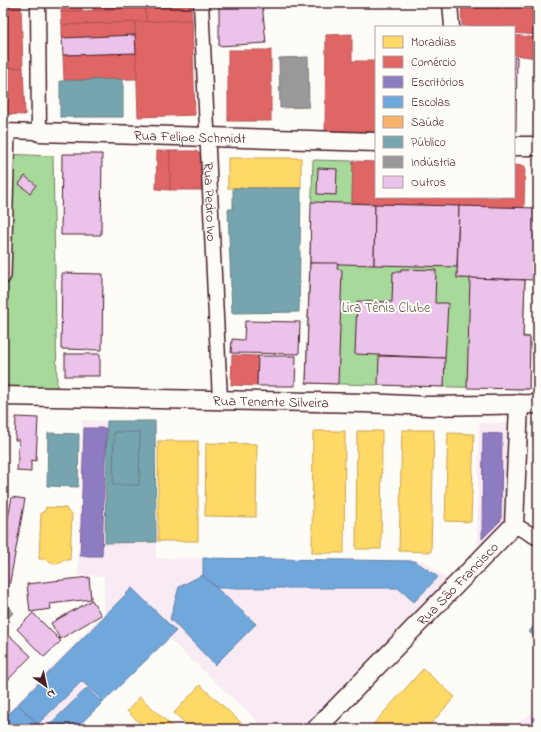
<svg xmlns="http://www.w3.org/2000/svg" width="541" height="732" font-family="'Indie Flower',sans-serif">
<rect width="100%" height="100%" fill="#fdfcf7"/>
<filter id="ink" filterUnits="userSpaceOnUse"><feTurbulence type="fractalNoise" baseFrequency=".025" numOctaves="2"/><feDisplacementMap in="SourceGraphic" scale="8" xChannelSelector="R" yChannelSelector="G"/><feConvolveMatrix kernelMatrix="1 2 1 2 8 2 1 2 1" color-interpolation-filters="sRGB"/></filter>
<g filter="url(#ink)">
<!-- built -->
<g fill="#f8ebf3">
<path d="M 3,409 L 11,409 L 9,440 L 3,477 Z"/>
<path d="M 82,420 L 107,421 L 105,543 L 156,542 L 156,558 L 423,560 L 448,580 L 302,729 L 266,729 L 169,639 L 76,729 L 3,729 L 3,717 L 104,613 L 104,576 L 78,575 Z"/>
<path d="M 479,423 L 508,423 L 507,522 L 485,543 L 477,544 Z"/>
<path d="M 538,708 L 538,729 L 514,729 L 521,721 Z"/>
</g>
<!-- green -->
<g fill="#a6d99a" stroke="#787c62">
<path d="M 3,154 L 53,156 L 57,389 L 3,388 Z"/>
<path d="M 313,160 L 353,161 L 352,203 L 459,206 L 457,278 L 525,280 L 523,336 L 530,337 L 529,389 L 306,383 Z"/>
</g>
<!-- homes -->
<g fill="#ffd966" stroke="#c9a154">
<rect x="228" y="158" width="73" height="30"/>
<path d="M 402,430 L 434,430 L 431,552 L 399,551 Z"/>
<path d="M 313,431 L 345,431 L 344,553 L 312,553 Z"/>
<path d="M 357,431 L 382,431 L 381,549 L 356,549 Z"/>
<path d="M 448,433 L 474,434 L 471,522 L 445,521 Z"/>
<rect x="158" y="441" width="40" height="100"/>
<path d="M 206,443 L 257,444 L 256,517 L 205,516 Z"/>
<path d="M 46,507 L 66,508 L 68,512 L 72,514 L 70,560 L 65,560 L 55,564 L 44,559 L 39,559 L 41,513 L 45,511 Z"/>
<path d="M 423,669 L 455,697 L 426,729 L 369,729 Z"/>
<path d="M 200,685 L 248,729 L 192,729 L 174,713 Z"/>
<path d="M 140,697 L 175,729 L 146,729 L 127,711 Z"/>
</g>
<!-- shops -->
<g fill="#e06666" stroke="#b35154">
<path d="M 61,3 L 145,3 L 145,8 L 93,11 L 93,5 L 82,5 L 82,11 L 61,12 Z"/>
<path d="M 145,3 L 191,3 L 192,20 L 146,22 Z"/>
<path d="M 371,3 L 401,3 L 371,5 Z"/>
<path d="M 461,3 L 538,3 L 538,35 L 514,33 L 514,27 L 462,26 Z"/>
<path d="M 3,5 L 21,5 L 23,68 L 3,68 Z"/>
<path d="M 145,8 L 146,22 L 62,25 L 61,12 Z"/>
<path d="M 192,20 L 195,115 L 138,117 L 135,22 Z"/>
<path d="M 135,22 L 135,35 L 62,38 L 62,25 Z"/>
<path d="M 352,34 L 352,61 L 376,61 L 376,132 L 325,132 L 326,35 Z"/>
<path d="M 514,35 L 538,38 L 538,58 L 514,55 Z"/>
<rect x="228" y="50" width="43" height="71"/>
<path d="M 136,53 L 137,79 L 64,80 L 63,55 Z"/>
<path d="M 3,68 L 23,68 L 25,115 L 3,114 Z"/>
<path d="M 157,151 L 170,151 L 170,190 L 156,189 Z"/>
<path d="M 170,151 L 196,151 L 200,154 L 202,158 L 202,190 L 170,190 Z"/>
<path d="M 353,161 L 376,162 L 376,197 L 514,197 L 514,165 L 525,166 L 524,208 L 352,203 Z"/>
<path d="M 232,355 L 258,356 L 257,386 L 231,385 Z"/>
</g>
<!-- offices -->
<g fill="#8e7cc3" stroke="#7a6095">
<path d="M 84,428 L 106,428 L 102,556 L 80,556 Z"/>
<path d="M 483,433 L 502,434 L 501,520 L 482,539 Z"/>
</g>
<!-- schools -->
<g fill="#6fa8dc" stroke="#647fa7">
<path d="M 203,558 L 415,561 L 438,577 L 414,602 L 398,588 L 217,588 L 203,575 Z"/>
<path d="M 202,575 L 256,624 L 215,665 L 170,619 L 179,587 Z"/>
<path d="M 132,588 L 176,631 L 103,702 L 82,681 L 38,724 L 18,704 Z"/>
<path d="M 87,688 L 102,703 L 75,729 L 45,729 Z"/>
<path d="M 18,704 L 42,729 L 3,729 L 3,719 Z"/>
</g>
<!-- health -->
<rect fill="#f6b26b" stroke="#c28658" x="3" y="3" width="18" height="2"/>
<!-- public -->
<g fill="#76a5af" stroke="#697d87">
<path d="M 123,79 L 123,117 L 60,117 L 60,81 Z"/>
<path d="M 233,188 L 301,188 L 299,312 L 232,313 L 228,209 L 233,209 Z"/>
<path d="M 107,421 L 155,421 L 156,542 L 105,543 Z"/>
<path d="M 114,432 L 140,432 L 139,485 L 113,485 Z"/>
<path d="M 48,433 L 79,434 L 78,487 L 47,486 Z"/>
<path d="M 538,620 L 538,639 L 529,632 Z"/>
</g>
<!-- industry -->
<g fill="#999" stroke="#817478">
<path d="M 308,57 L 309,107 L 280,108 L 279,58 Z"/>
<path d="M 3,599 L 13,613 L 3,624 Z"/>
</g>
<!-- building -->
<g fill="#ebc2ea" stroke="#4a1f2b">
<path d="M 219,3 L 262,3 L 266,43 L 219,46 Z"/>
<path d="M 135,35 L 136,53 L 63,55 L 62,38 Z"/>
<path d="M 514,57 L 517,57 L 516,132 L 514,132 Z"/>
<path d="M 62,154 L 102,154 L 101,235 L 61,235 Z"/>
<path d="M 318,168 L 337,169 L 336,195 L 317,194 Z"/>
<path d="M 25,176 L 36,185 L 30,193 L 19,184 Z"/>
<path d="M 311,202 L 375,204 L 374,265 L 310,263 Z"/>
<path d="M 375,204 L 459,206 L 457,267 L 374,265 Z"/>
<path d="M 459,206 L 538,208 L 538,280 L 457,278 Z"/>
<path d="M 310,263 L 338,263 L 337,269 L 342,270 L 338,384 L 306,383 Z"/>
<path d="M 401,269 L 436,270 L 435,303 L 448,303 L 445,358 L 355,354 L 357,301 L 392,302 L 393,272 L 401,272 Z"/>
<path d="M 62,273 L 103,274 L 102,350 L 61,349 Z"/>
<path d="M 470,278 L 525,280 L 523,337 L 530,337 L 529,389 L 467,388 Z"/>
<path d="M 245,321 L 300,322 L 299,354 L 231,353 L 232,339 L 244,340 Z"/>
<rect x="65" y="354" width="35" height="22"/>
<path d="M 258,356 L 296,356 L 295,386 L 257,386 Z"/>
<path d="M 379,356 L 445,358 L 444,387 L 378,385 Z"/>
<path d="M 16,417 L 38,418 L 36,461 L 31,460 L 31,472 L 17,471 L 19,440 L 15,440 Z"/>
<path d="M 12,497 L 25,499 L 9,587 L 3,586 L 3,544 Z"/>
<path d="M 89,577 L 91,599 L 50,604 L 51,609 L 30,612 L 27,584 Z"/>
<path d="M 92,600 L 101,615 L 60,639 L 51,623 Z"/>
<path d="M 33,613 L 61,641 L 44,657 L 17,629 Z"/>
<path d="M 10,636 L 31,656 L 3,685 L 3,644 Z"/>
</g>
<g fill="none" stroke-linecap="round" stroke-linejoin="round">
<!-- pedestrian casing -->
<g stroke="#4a1f2b" stroke-width="14">
<path id="pedestrian" d="M 3,279 L 5,276 L 9,132"/>
</g>
<!-- minor casing -->
<g stroke="#4a1f2b" stroke-width="17">
<g id="minor">
<path id="s1" d="M 201,3 L 220,400"/>
<path d="M 450,3 L 452,27"/>
<path d="M 3,131 L 39,132 L 38,3"/>
<path d="M 514,525 L 538,538"/>
</g>
</g>
<!-- tertiary casing -->
<g stroke="#4a1f2b" stroke-width="21">
<g id="tertiary">
<path id="s2" d="M 39,132 L 376,142"/>
<path d="M 514,146 L 538,146"/>
<path id="s3" d="M 3,396 L 365,403 L 429,406 L 538,404"/>
<path id="s4" d="M 316,729 L 514,525 L 519,404"/>
</g>
</g>
<!-- pedestrian -->
<use href="#pedestrian" stroke="#fdfcf7" stroke-width="11"/>
<!-- minor -->
<use href="#minor" stroke="#fdfcf7" stroke-width="14"/>
<!-- tertiary -->
<use href="#tertiary" stroke="#fdfcf7" stroke-width="18"/>
</g>
</g>
<g text-anchor="middle" stroke-width="4" stroke-linejoin="round" paint-order="stroke">
<!-- street labels -->
<g font-size="14" fill="#4a1f2b" stroke="#fdfcf7">
<text dy="5" stroke="none"><textPath href="#s2" startOffset="151">Rua Felipe Schmidt</textPath></text>
<text dy="5" stroke="none"><textPath href="#s1" startOffset="199">Rua Pedro Ivo</textPath></text>
<text dy="5" stroke="none"><textPath href="#s3" startOffset="268">Rua Tenente Silveira</textPath></text>
<text dy="5" stroke="none"><textPath href="#s4" startOffset="203">Rua São Francisco</textPath></text>
</g>
<!-- park labels -->
<g font-size="14" fill="#66574c" stroke="#fdfcf7">
<text x="386" y="312">Lira Tênis Clube</text>
</g>
</g>
<!-- margin -->
<rect width="541" height="732" fill="none" stroke="#fdfcf7" stroke-width="16"/>
<rect x="8" y="8" width="525" height="716" fill="none" stroke="#4a1f2b" stroke-width="1.5" filter="url(#ink)"/>
<!-- legend -->
<rect x="375" y="26" width="140" height="172" fill="#fdfcf7" stroke="#b5a4a5"/>
<rect x="383" y="36" width="20" height="12" fill="#ffd966" stroke="#b5a4a5"/>
<text x="411" y="46" font-size="12" fill="#4a1f2b">Moradias</text>
<rect x="383" y="56" width="20" height="12" fill="#e06666" stroke="#b5a4a5"/>
<text x="411" y="66" font-size="12" fill="#4a1f2b">Comércio</text>
<rect x="383" y="76" width="20" height="12" fill="#8e7cc3" stroke="#b5a4a5"/>
<text x="411" y="86" font-size="12" fill="#4a1f2b">Escritórios</text>
<rect x="383" y="96" width="20" height="12" fill="#6fa8dc" stroke="#b5a4a5"/>
<text x="411" y="106" font-size="12" fill="#4a1f2b">Escolas</text>
<rect x="383" y="116" width="20" height="12" fill="#f6b26b" stroke="#b5a4a5"/>
<text x="411" y="126" font-size="12" fill="#4a1f2b">Saúde</text>
<rect x="383" y="136" width="20" height="12" fill="#76a5af" stroke="#b5a4a5"/>
<text x="411" y="146" font-size="12" fill="#4a1f2b">Público</text>
<rect x="383" y="156" width="20" height="12" fill="#999999" stroke="#b5a4a5"/>
<text x="411" y="166" font-size="12" fill="#4a1f2b">Indústria</text>
<rect x="383" y="176" width="20" height="12" fill="#ebc2ea" stroke="#b5a4a5"/>
<text x="411" y="186" font-size="12" fill="#4a1f2b">Outros</text>
<!-- north arrow -->
<g transform="translate(46 686) rotate(147)" stroke="#fdfcf7" stroke-width="3" paint-order="stroke">
<path d="M0-3L7 15L0 10L-7 15Z" fill="#4a1f2b"/>
<text y="-6" font-size="11" font-weight="bold" text-anchor="middle" fill="#4a1f2b">N</text>
</g>
</svg>
